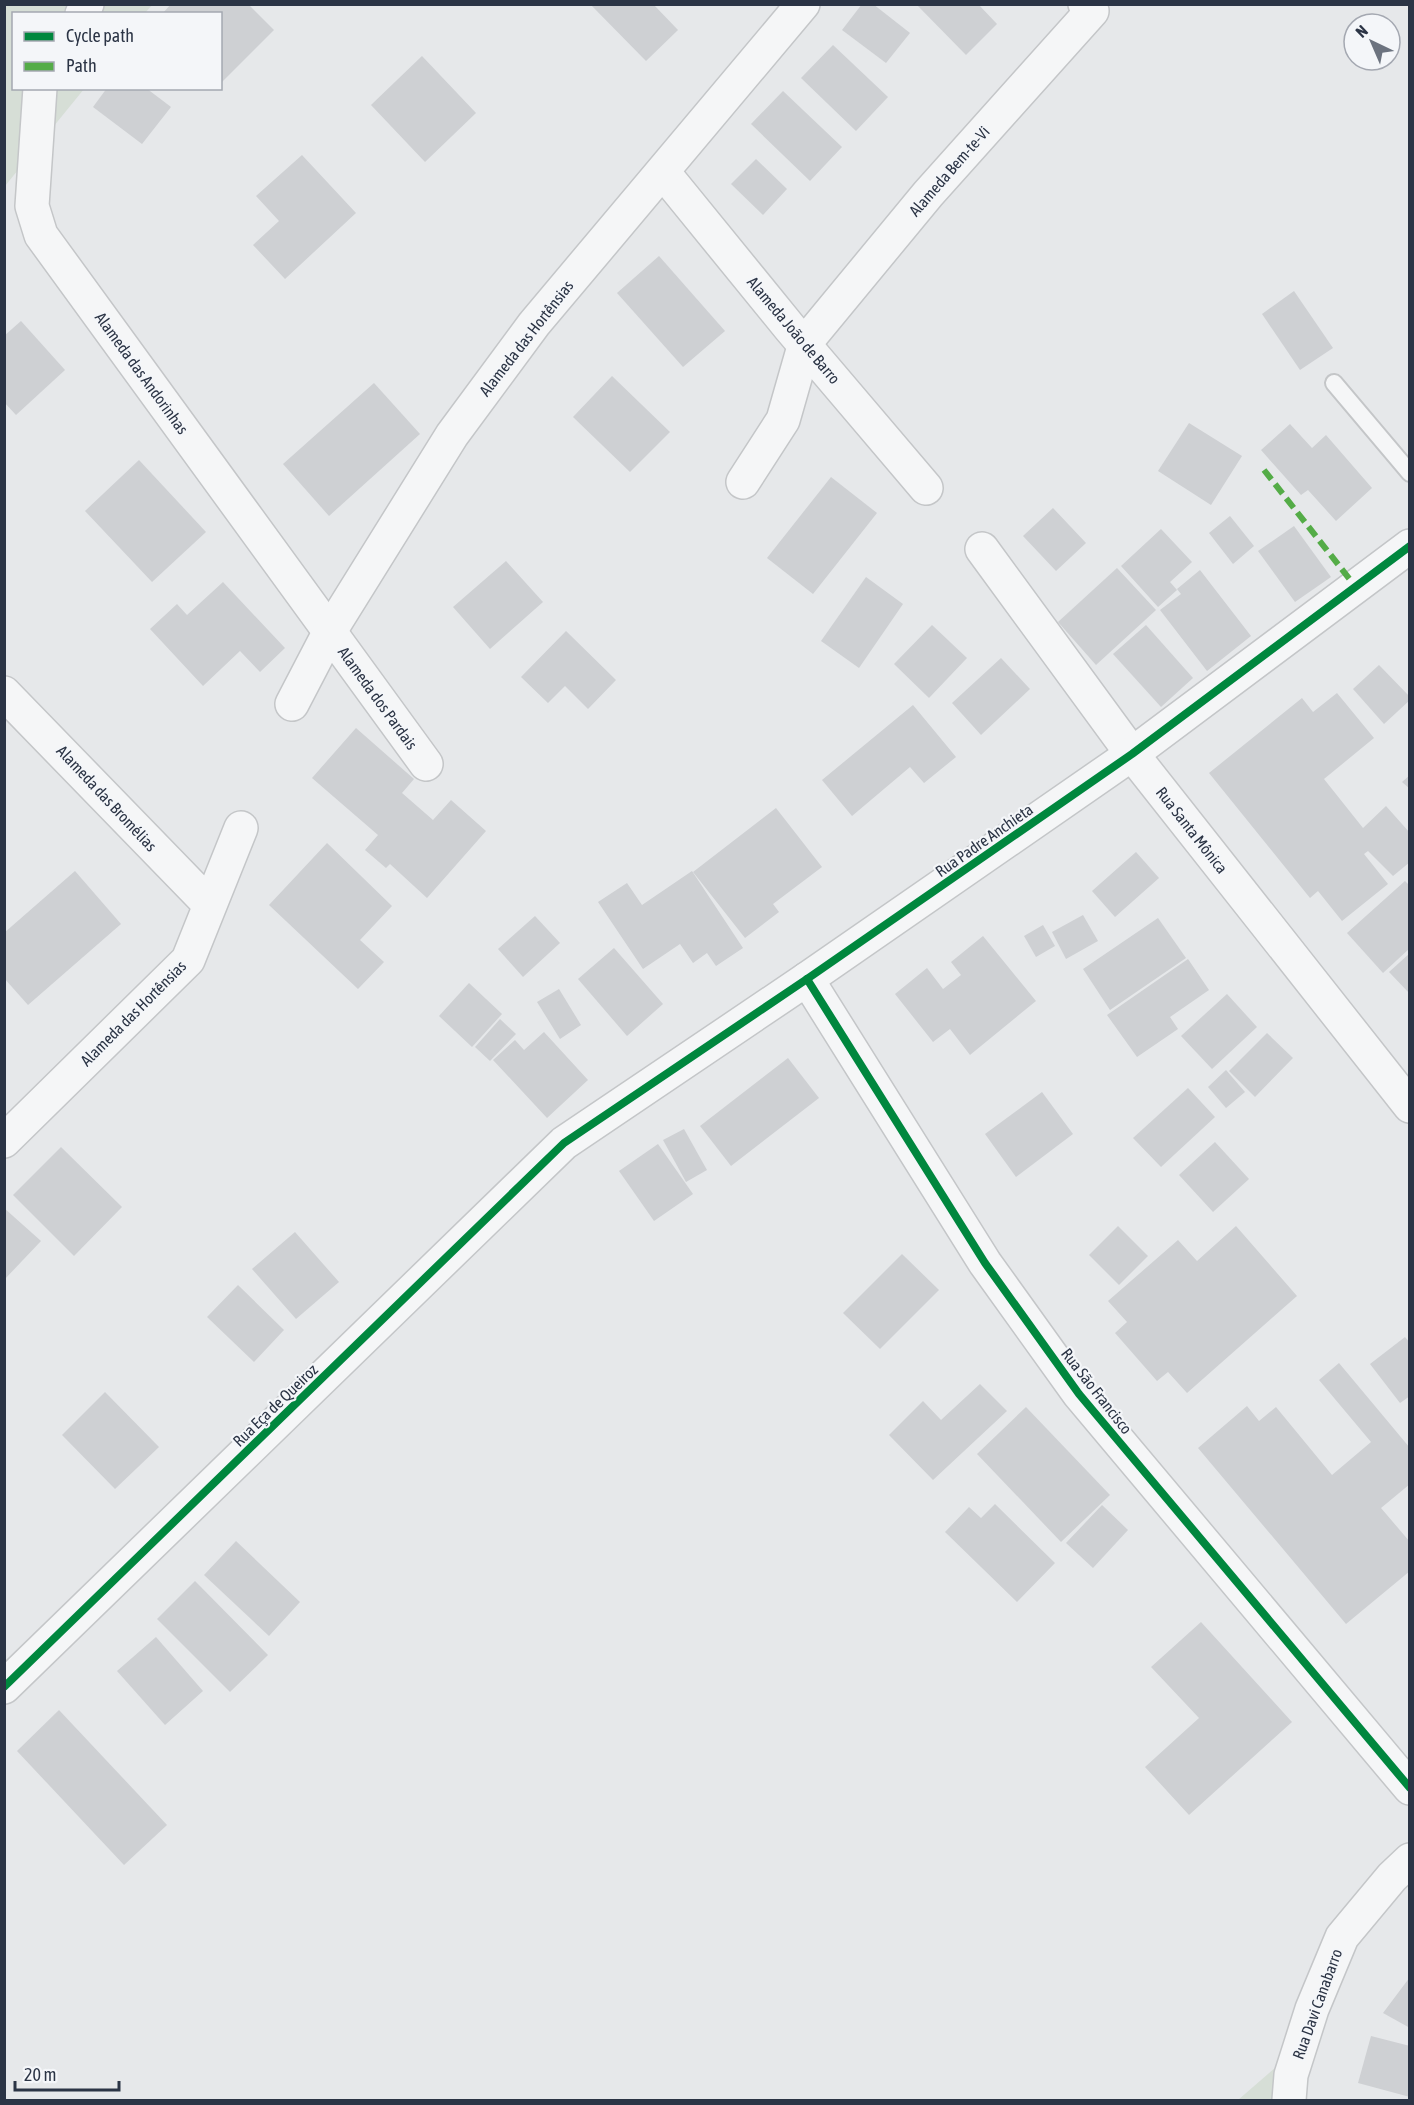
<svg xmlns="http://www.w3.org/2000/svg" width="1414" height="2105" font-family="'Asap Condensed',sans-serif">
<rect width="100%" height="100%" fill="#e6e8ea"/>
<!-- green -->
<g fill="#d6ded6">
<path d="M 5,5 L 152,5 L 145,13 L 14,14 L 14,88 L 84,89 L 5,186 Z"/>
<path d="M 1276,2067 L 1275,2100 L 1238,2100 Z"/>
</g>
<!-- building -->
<g fill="#ced0d3">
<path d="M 171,4 L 248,4 L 274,30 L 220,84 L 220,14 L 162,14 Z"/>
<path d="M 590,4 L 653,4 L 678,30 L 646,61 Z"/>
<path d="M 862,4 L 873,4 L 910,33 L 886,63 L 842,30 Z"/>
<path d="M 916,4 L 978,4 L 997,24 L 966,55 Z"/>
<path d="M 833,45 L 888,97 L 856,131 L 801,78 Z"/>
<path d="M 422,56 L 476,113 L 425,162 L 371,105 Z"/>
<path d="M 107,88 L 146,88 L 171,107 L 142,144 L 93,107 Z"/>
<path d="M 783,91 L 842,147 L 810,181 L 751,124 Z"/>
<path d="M 302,155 L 356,213 L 285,279 L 253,245 L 279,221 L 256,196 Z"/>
<path d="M 756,159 L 787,189 L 763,215 L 731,184 Z"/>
<path d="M 659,256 L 725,331 L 683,367 L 617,293 Z"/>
<path d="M 1294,291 L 1333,348 L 1300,370 L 1262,314 Z"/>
<path d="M 21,321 L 65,370 L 16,415 L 4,402 L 4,336 Z"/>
<path d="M 612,376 L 670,432 L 630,472 L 573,417 Z"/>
<path d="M 374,383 L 420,434 L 329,516 L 283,464 Z"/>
<path d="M 1189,423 L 1242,456 L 1211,505 L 1158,471 Z"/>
<path d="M 1290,424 L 1312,448 L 1326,435 L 1372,488 L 1336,521 L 1308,490 L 1301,495 L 1261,450 Z"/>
<path d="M 139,460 L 206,532 L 152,582 L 85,511 Z"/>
<path d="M 831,477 L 877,513 L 813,594 L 767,558 Z"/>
<path d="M 1053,508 L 1086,543 L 1056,571 L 1023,536 Z"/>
<path d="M 1230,516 L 1254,546 L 1233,564 L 1209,533 Z"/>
<path d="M 1294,526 L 1331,577 L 1295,602 L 1258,551 Z"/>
<path d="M 1161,529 L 1192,562 L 1170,582 L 1177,590 L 1158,607 L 1121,566 Z"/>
<path d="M 506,561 L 543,602 L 490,649 L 453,607 Z"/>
<path d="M 1117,568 L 1156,610 L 1096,665 L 1058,622 Z"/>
<path d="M 1200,570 L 1251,636 L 1207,671 L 1160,610 L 1181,594 L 1177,589 Z"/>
<path d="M 866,577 L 903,604 L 859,668 L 821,641 Z"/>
<path d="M 223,582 L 285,648 L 260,672 L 240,651 L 203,686 L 150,629 L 177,604 L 187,615 Z"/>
<path d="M 932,625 L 967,658 L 929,698 L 894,664 Z"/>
<path d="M 1146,625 L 1193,678 L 1161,707 L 1113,654 Z"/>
<path d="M 566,631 L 616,680 L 588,709 L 565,686 L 548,703 L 521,677 Z"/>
<path d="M 1001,658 L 1030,689 L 981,735 L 952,703 Z"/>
<path d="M 1379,665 L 1410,697 L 1410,700 L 1384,724 L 1353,689 Z"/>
<path d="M 1337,693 L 1374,738 L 1324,779 L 1363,828 L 1386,806 L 1410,833 L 1410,862 L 1393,876 L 1368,851 L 1364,854 L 1388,884 L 1342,921 L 1318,891 L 1310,898 L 1209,773 L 1302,698 L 1313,712 Z"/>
<path d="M 913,705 L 956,757 L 924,783 L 910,767 L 852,816 L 822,780 Z"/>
<path d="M 356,728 L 414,779 L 402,793 L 433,820 L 451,800 L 486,831 L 427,898 L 390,864 L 386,868 L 365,850 L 378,835 L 312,778 Z"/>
<path d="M 1410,775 L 1410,789 L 1402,782 Z"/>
<path d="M 776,808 L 822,867 L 773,904 L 779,912 L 745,938 L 693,872 Z"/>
<path d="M 327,843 L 392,906 L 360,940 L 384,962 L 358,989 L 269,905 Z"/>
<path d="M 1136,852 L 1159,878 L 1115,917 L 1092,891 Z"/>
<path d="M 75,871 L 121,924 L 28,1005 L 4,978 L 4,933 Z"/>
<path d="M 692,871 L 743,948 L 716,966 L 707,953 L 693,963 L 680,944 L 643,969 L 598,902 L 627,883 L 642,905 Z"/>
<path d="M 1405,881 L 1410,886 L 1410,948 L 1383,973 L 1347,933 Z"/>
<path d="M 1083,915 L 1098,941 L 1066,959 L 1052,932 Z"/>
<path d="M 535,916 L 560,943 L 523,977 L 498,949 Z"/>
<path d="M 1158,918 L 1186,958 L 1110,1010 L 1083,969 Z"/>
<path d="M 1043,925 L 1055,946 L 1036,957 L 1024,936 Z"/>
<path d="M 983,936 L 1036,1001 L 970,1055 L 950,1029 L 933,1042 L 895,994 L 927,968 L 943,989 L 961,975 L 951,962 Z"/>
<path d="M 614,948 L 663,1004 L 627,1036 L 578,979 Z"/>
<path d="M 1410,953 L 1410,994 L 1389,972 Z"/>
<path d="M 1188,959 L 1209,990 L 1170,1017 L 1178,1029 L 1137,1057 L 1107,1015 Z"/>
<path d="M 469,983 L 502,1014 L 472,1047 L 439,1016 Z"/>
<path d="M 559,989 L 581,1025 L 560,1039 L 537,1002 Z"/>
<path d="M 1227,994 L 1257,1027 L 1212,1069 L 1181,1036 Z"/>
<path d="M 500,1019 L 516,1034 L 490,1061 L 475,1047 Z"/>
<path d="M 544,1032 L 588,1080 L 547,1118 L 493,1060 L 515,1040 L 524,1050 Z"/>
<path d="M 1267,1033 L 1293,1058 L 1255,1097 L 1229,1071 Z"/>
<path d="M 788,1058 L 819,1098 L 731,1166 L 700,1126 Z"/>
<path d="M 1226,1070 L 1245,1092 L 1226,1108 L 1208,1087 Z"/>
<path d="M 1188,1088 L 1215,1117 L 1161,1167 L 1133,1138 Z"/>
<path d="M 1042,1092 L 1073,1134 L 1016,1177 L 985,1134 Z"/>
<path d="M 684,1129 L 707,1170 L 686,1182 L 663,1140 Z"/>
<path d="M 1215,1142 L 1249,1179 L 1213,1212 L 1179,1175 Z"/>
<path d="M 658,1144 L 693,1194 L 654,1221 L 619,1171 Z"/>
<path d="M 61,1147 L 122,1207 L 74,1256 L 13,1195 Z"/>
<path d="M 4,1208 L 41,1241 L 4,1280 Z"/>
<path d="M 1118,1226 L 1148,1256 L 1119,1285 L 1089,1255 Z"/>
<path d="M 1236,1226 L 1297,1296 L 1187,1393 L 1168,1372 L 1157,1381 L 1115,1333 L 1127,1322 L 1108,1301 L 1178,1240 L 1197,1261 Z"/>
<path d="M 295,1232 L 339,1282 L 296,1319 L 252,1269 Z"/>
<path d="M 902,1254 L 939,1290 L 880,1349 L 843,1313 Z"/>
<path d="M 238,1285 L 284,1330 L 254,1362 L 207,1317 Z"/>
<path d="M 1405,1337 L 1410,1343 L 1410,1396 L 1400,1403 L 1370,1364 Z"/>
<path d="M 1339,1363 L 1410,1448 L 1410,1484 L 1381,1508 L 1410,1542 L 1410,1571 L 1346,1624 L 1198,1448 L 1247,1406 L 1259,1421 L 1276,1407 L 1332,1475 L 1371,1442 L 1319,1380 Z"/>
<path d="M 980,1384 L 1007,1411 L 933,1480 L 889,1435 L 923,1401 L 941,1420 Z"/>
<path d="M 105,1392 L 159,1447 L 115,1489 L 62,1435 Z"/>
<path d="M 1026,1407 L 1110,1495 L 1061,1542 L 977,1454 Z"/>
<path d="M 995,1504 L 1055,1563 L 1017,1602 L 945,1532 L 969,1507 L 981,1518 Z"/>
<path d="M 1102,1505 L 1128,1530 L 1093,1568 L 1066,1543 Z"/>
<path d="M 236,1541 L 300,1602 L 269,1636 L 204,1575 Z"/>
<path d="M 195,1581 L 268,1655 L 230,1692 L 157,1619 Z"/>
<path d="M 1201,1622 L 1292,1722 L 1189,1815 L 1145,1767 L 1199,1718 L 1151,1667 Z"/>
<path d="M 156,1637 L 203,1691 L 165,1725 L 117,1671 Z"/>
<path d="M 59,1710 L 167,1825 L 124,1865 L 17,1751 Z"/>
<path d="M 1410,1977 L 1410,2028 L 1383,2013 Z"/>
<path d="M 1371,2036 L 1410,2046 L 1410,2097 L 1358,2083 Z"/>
</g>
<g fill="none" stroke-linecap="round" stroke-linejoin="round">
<!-- service casing -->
<g stroke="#c4c6c8" stroke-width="20">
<path id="service" d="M 1334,383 L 1410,473"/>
</g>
<!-- minor casing -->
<g stroke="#c4c6c8" stroke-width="36">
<g id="minor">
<path d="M 82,14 L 87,4"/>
<path d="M 40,88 L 32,206 L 41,235 L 426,764"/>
<path d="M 663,172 L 790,328 L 926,488"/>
<path d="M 743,482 L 783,420 L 805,343 L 928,194 L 1092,11 L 1085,4"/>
<path d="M 982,549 L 1132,754 L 1410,1106"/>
<path d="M 4,693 L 209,904"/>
<path d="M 292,704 L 330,631 L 452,435 L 534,324 L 803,4"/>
<path d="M 807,979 L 985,1263 L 1079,1394 L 1410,1788"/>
<path d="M 4,1141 L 188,960 L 241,828"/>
<path d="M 4,1687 L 564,1143 L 807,979 L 1132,754 L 1410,546"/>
<path d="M 1289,2100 L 1291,2075 L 1312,2009 L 1342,1937 L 1392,1877 L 1410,1860"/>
</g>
</g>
<!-- service -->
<use href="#service" stroke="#f5f6f7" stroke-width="16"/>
<!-- minor -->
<use href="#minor" stroke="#f5f6f7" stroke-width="33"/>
<!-- quiet -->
<path stroke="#54ac47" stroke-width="6" stroke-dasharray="12 6" stroke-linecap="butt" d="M 1264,470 L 1355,586"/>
<!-- cycleway casing -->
<g stroke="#f4f6f9" stroke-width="11">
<g id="cycleway">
<path d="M 807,979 L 985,1263 L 1079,1394 L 1410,1788"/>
<path d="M 4,1687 L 564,1143 L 807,979 L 1132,754 L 1410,546"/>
</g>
</g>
<!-- cycleway -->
<use href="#cycleway" stroke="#00873e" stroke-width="8"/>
</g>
<g text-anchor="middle" stroke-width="4.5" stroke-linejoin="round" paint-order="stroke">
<!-- street labels -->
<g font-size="16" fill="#2b3445" stroke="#f4f6f9">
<text transform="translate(949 171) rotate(-49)" y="6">Alameda Bem-te-Vi</text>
<text transform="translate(794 330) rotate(50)" y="6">Alameda João de Barro</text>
<text transform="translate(526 338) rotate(-52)" y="6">Alameda das Hortênsias</text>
<text transform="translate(142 373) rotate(54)" y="6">Alameda das Andorinhas</text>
<text transform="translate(378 698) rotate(54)" y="6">Alameda dos Pardais</text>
<text transform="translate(107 798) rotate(47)" y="6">Alameda das Bromélias</text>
<text transform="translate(1192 830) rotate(52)" y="6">Rua Santa Mônica</text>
<text transform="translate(984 840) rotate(-35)" y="6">Rua Padre Anchieta</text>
<text transform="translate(133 1013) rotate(-45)" y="6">Alameda das Hortênsias</text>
<text transform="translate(1097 1391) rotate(52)" y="6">Rua São Francisco</text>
<text transform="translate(275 1405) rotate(-44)" y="6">Rua Eça de Queiroz</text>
<text transform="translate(1317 2004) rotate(-70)" y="6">Rua Davi Canabarro</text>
</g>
</g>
<!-- border -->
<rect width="1414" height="2105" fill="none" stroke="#2b3445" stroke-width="12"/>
<!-- legend -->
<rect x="12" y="12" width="210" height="78" fill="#f4f6f9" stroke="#a4a8b1" stroke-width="1.5"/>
<rect x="24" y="32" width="30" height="9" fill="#00873e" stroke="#a4a8b1" stroke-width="1.5"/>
<text x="66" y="42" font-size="18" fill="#2b3445">Cycle path</text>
<rect x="24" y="62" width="30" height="9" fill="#54ac47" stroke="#a4a8b1" stroke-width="1.5"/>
<text x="66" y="72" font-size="18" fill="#2b3445">Path</text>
<!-- north arrow -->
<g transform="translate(1372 42) rotate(316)"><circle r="28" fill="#f4f6f9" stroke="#a4a8b1" stroke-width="1.5"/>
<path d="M0-4.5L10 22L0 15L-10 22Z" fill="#6c737f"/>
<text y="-9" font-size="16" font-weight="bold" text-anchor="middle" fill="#2b3445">N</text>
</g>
<!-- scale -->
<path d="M15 2081v9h104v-9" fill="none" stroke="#2b3445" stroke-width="3"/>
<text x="24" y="2081" font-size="18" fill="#2b3445" stroke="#f4f6f9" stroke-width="4.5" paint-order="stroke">20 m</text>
</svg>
